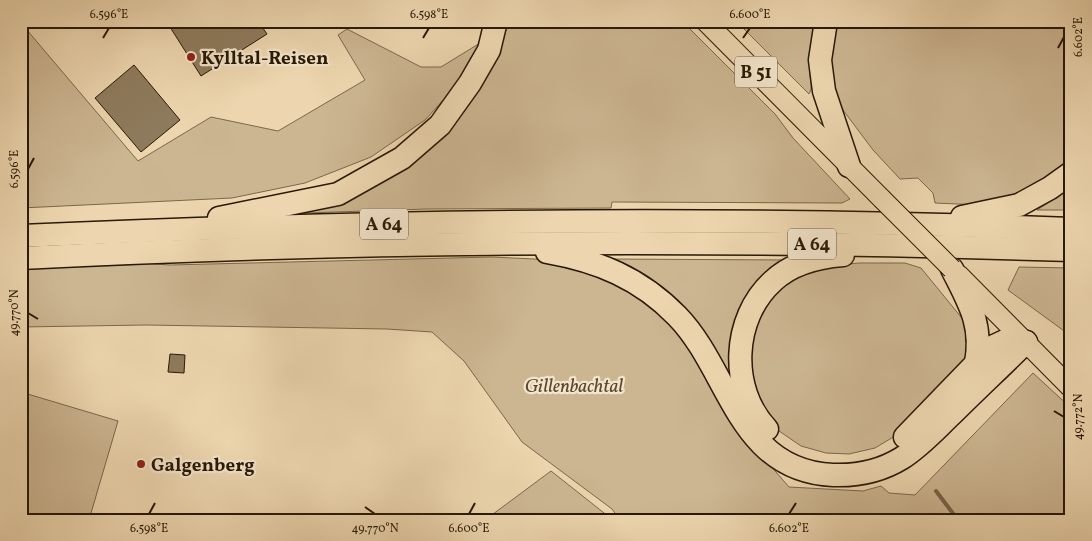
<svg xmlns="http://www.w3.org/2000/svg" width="1092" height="541" font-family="Vollkorn,serif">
<rect width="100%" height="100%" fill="#edd6af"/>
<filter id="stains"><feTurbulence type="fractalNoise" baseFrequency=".004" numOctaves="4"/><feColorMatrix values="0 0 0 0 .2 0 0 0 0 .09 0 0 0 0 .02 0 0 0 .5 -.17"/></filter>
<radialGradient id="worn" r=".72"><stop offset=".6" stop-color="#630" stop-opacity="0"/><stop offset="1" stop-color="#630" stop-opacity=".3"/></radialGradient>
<!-- green -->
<g fill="#ccb692" stroke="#7a674b">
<path d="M 506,21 L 682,21 L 775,114 L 793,138 L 850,199 L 842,203 L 612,202 L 611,208 L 426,209 L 304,213 L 352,197 L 386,179 Z"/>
<path d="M 742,21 L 817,21 C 813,38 809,56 810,74 C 810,81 813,88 809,94 L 742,27 Z"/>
<path d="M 838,21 L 1071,21 L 1071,165 L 1032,192 L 981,205 L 935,203 L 933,193 L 918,178 L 900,179 L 873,150 L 837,102 L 831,68 L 832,51 Z"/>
<path d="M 21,23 L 138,161 L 211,117 L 278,131 L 365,80 L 338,35 L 347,29 L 421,67 L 441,67 L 480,43 L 456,86 L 425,120 L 371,157 L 305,183 L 232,198 L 21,208 Z"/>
<path d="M 1071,188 L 1071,210 L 1037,210 Z"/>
<path d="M 492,257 L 555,260 L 596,269 L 662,310 L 693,349 L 728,417 L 789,487 L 863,491 L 881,486 L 889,493 L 915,495 L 1033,373 L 1071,408 L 1071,520 L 620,520 L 612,509 L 522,442 L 464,361 L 432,332 L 387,329 L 146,325 L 21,327 L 21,268 L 140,263 L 170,265 Z"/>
<path d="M 610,259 L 790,260 L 765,281 L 739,393 Z"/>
<path d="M 859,263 L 905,263 L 921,268 L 970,328 L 966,364 L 900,433 L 875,448 L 849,454 L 826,453 L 801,446 L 779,431 L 761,412 L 749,389 L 749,332 L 779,285 L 797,274 L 828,266 Z"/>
<path d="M 1019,267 L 1071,268 L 1071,336 L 1008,290 Z"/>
<path d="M 21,392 L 118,421 L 89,520 L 21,520 Z"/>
<path d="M 551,471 L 613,520 L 485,520 Z"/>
</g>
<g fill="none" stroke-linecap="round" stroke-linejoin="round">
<!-- stream -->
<path stroke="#766348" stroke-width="4" d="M 936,491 L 958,520"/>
</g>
<!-- building -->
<g fill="#8e7b5d" stroke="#281804">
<path d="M 179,21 L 258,21 L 267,34 L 201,76 L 170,27 Z"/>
<path d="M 134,65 L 180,120 L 141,152 L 95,98 Z"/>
<path d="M 170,354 L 185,355 L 184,373 L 168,372 Z"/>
</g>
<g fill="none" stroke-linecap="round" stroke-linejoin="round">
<!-- primary casing -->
<g stroke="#281804" stroke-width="21">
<g id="primary">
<path d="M 705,21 L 882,199"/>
<path d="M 959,275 L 1071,388"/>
</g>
</g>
<!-- motorway casing -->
<g stroke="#281804" stroke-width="25">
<g id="motorway">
<path d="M 826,21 L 820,60 L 824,91 L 849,166"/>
<path d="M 962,217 L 1019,205 L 1050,188 L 1071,173"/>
<path d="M 219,218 L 338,194 L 402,158 L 440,125 L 470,83 L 489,50 L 496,21"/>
<path d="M 21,236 C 371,220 721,216 1071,229"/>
<path d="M 547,252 C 598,261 640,278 677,316 C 730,370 737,471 833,475 C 858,476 881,471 902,458 C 921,446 936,429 953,413 C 977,389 1002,366 1026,342"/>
<path d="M 21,258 C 371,240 721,239 1071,250"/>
<path d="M 952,269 C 969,303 983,324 976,363"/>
<path d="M 767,429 C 729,389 732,318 773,281 C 792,263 818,257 843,255"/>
<path d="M 905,437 L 992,347 L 1007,340 L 1026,342"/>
</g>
</g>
<!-- primary -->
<use href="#primary" stroke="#edd6af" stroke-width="19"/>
<!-- motorway -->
<use href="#motorway" stroke="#edd6af" stroke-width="22"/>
<!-- primary-bridge casing -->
<g stroke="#281804" stroke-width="21" stroke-linecap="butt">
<path id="primary-bridge" d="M 882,199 L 952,269"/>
</g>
<!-- primary-bridge -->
<use href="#primary-bridge" stroke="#edd6af" stroke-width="19"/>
</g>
<!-- ticks -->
<path fill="none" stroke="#281804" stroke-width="2" d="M 103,38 L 109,28M 423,38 L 429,28M 743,38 L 750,28M 1058,48 L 1064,37M 28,169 L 34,158M 28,313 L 38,319M 1054,411 L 1064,417M 365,507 L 375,514M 149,514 L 155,503M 469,514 L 475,503M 789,514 L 796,503"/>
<!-- markers -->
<g fill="#8f2418" stroke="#f3e4cb" stroke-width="2">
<circle cx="191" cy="57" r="5"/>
<circle cx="141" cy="464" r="5"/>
</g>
<g text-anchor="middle" stroke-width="4.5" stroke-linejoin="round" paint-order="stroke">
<!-- shield labels -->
<g fill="#f3e4cb" stroke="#655540" stroke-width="1">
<rect x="735" y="56.5" width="42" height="31" rx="4"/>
<rect x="360" y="208.5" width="48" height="31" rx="4"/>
<rect x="788" y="228.5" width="48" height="31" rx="4"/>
</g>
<g font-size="18" font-weight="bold" fill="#281804">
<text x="756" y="78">B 51</text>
<text x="384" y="230">A 64</text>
<text x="812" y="250">A 64</text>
</g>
<!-- poi labels -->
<g font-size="19" font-weight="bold" fill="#281804" stroke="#f3e4cb" text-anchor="start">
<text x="201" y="64">Kylltal-Reisen</text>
<text x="151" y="471">Galgenberg</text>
</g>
<!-- park labels -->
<g font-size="19" font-style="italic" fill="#59472f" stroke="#f3e4cb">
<text x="574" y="392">Gillenbachtal</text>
</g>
</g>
<!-- margin -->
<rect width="1092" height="541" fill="none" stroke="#edd6af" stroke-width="55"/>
<rect x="28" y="28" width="1036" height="486" fill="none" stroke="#281804" stroke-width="2"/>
<g font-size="12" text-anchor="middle" fill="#281804">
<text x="109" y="18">6.596°E</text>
<text x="429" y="18">6.598°E</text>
<text x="750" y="18">6.600°E</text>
<text transform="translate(1078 37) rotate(-90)" y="4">6.602°E</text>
<text transform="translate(14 169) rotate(-90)" y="4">6.596°E</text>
<text transform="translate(14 313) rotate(-90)" y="4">49.770°N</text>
<text transform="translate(1078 417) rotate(-90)" y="4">49.772°N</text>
<text x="149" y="532">6.598°E</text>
<text x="375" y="532">49.770°N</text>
<text x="469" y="532">6.600°E</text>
<text x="789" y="532">6.602°E</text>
</g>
<rect width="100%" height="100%" filter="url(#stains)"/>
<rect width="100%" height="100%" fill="url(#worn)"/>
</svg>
